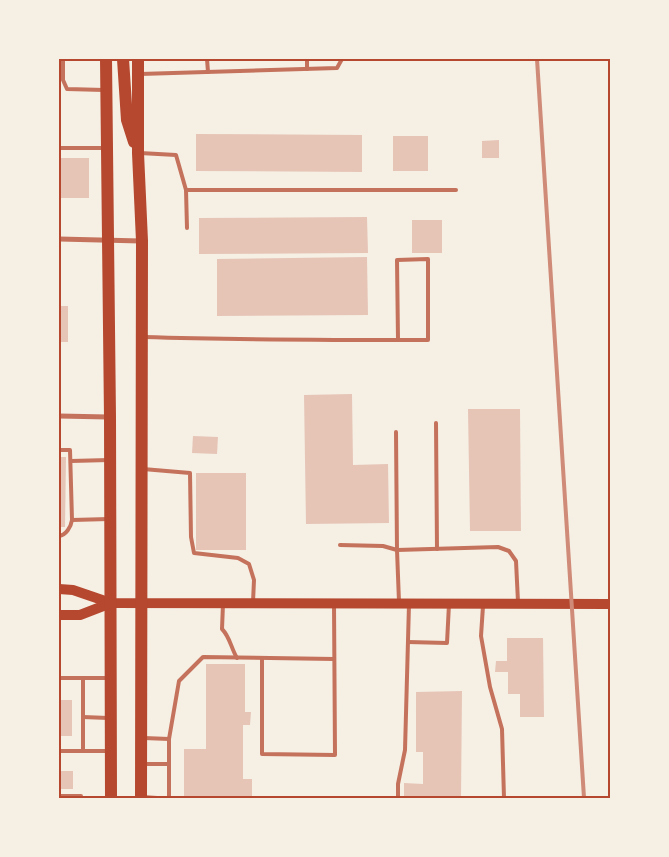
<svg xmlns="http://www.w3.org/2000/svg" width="669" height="857" font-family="Bitter,serif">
<rect width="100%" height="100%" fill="#f6efe4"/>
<!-- building -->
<g fill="#e6c5b7">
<path d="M 196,134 L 362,135 L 362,172 L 196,171 Z"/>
<rect x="393" y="136" width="35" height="35"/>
<path d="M 499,140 L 499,158 L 482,158 L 482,141 Z"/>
<rect x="59" y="158" width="30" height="40"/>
<path d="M 367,217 L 368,253 L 199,254 L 199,218 Z"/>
<rect x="412" y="220" width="30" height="33"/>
<path d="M 367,257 L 368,315 L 217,316 L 217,259 Z"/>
<rect x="59" y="306" width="9" height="36"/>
<path d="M 352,394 L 353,465 L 388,464 L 389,523 L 306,524 L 304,395 Z"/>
<path d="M 468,409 L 520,409 L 521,531 L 470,531 Z"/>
<path d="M 193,436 L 218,437 L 217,454 L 192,453 Z"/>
<path d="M 59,457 L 66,457 L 65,527 L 59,527 Z"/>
<rect x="196" y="473" width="50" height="77"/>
<path d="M 507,638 L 543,638 L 544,717 L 520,717 L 520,694 L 508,694 L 508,672 L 495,672 L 496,661 L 507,661 Z"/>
<path d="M 206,664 L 245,664 L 245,712 L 251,712 L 250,725 L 243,725 L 243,779 L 252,779 L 252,798 L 184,798 L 184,749 L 206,749 Z"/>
<path d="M 462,691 L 461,798 L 404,798 L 404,783 L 423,784 L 423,752 L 416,752 L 416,692 Z"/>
<rect x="59" y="700" width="13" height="36"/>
<rect x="59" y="771" width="14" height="18"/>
</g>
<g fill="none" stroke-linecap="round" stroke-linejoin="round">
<!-- service -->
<g stroke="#c5725c" stroke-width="4">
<path d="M 63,59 L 63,80 L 67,89 L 104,90"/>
<path d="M 207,59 L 208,72"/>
<path d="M 307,59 L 307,69"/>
<path d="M 140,74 L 337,68 L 342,59"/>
<path d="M 59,148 L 104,148"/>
<path d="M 140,153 L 176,155 L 186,190 L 187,228"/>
<path d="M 186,190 L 456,190"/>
<path d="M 144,337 C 239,340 334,340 428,340 L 428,259 L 397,260 L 398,340"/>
<path d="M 436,423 L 437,549"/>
<path d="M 59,450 L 70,450 L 72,520"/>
<path d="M 71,461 L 109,460"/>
<path d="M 143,469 L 190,473 L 191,537 L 194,553 L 238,558 L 249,564 L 254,580 L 253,602"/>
<path d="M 59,536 C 66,535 71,527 72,520 L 109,519"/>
<path d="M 340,545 L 383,546 L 397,550 L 396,432"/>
<path d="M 399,602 L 397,550 L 498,547 L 509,551 L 516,561 L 518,602"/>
<path d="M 223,604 L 222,629 C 230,637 231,648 237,658"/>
<path d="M 483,606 L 481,636 L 490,687 L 502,729 L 504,798"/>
<path d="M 408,642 L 447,643 L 449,604"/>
<path d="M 262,658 L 262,754 L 335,755 L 334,604"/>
<path d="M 59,678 L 109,678"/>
<path d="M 83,678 L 83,751"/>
<path d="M 83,717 L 108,718"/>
<path d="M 144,738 L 169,739 L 179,681 L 203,657 L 334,659"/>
<path d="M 59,751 L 109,751"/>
<path d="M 144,764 L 169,764"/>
<path d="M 59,796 L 81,796 L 81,798"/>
<path d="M 143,797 L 157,798"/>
<path d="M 169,798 L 169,739"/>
<path d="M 398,798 L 398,784 L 405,750 L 409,604"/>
</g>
<!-- minor -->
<g stroke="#c5725c" stroke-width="5">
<path d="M 59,239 L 141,241"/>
<path d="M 59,416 L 108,417"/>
</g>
<!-- secondary -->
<g stroke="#b5482f" stroke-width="10">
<path d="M 59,589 L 73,590 L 111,603 L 610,604"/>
<path d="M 59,615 L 80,615 L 111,603"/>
</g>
<!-- primary -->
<g stroke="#b5482f" stroke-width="12">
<path d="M 106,59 L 110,417 L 111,798"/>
<path d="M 123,59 L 127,120 L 134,142"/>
<path d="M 138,59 L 138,153 L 142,241 L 141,798"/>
</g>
<!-- rail -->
<path stroke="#cf8b77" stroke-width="4" d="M 537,59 L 584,798"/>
</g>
<!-- border -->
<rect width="669" height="857" fill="none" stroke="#f6efe4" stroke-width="120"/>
<rect x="60" y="60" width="549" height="737" fill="none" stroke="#b5482f" stroke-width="2"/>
</svg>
